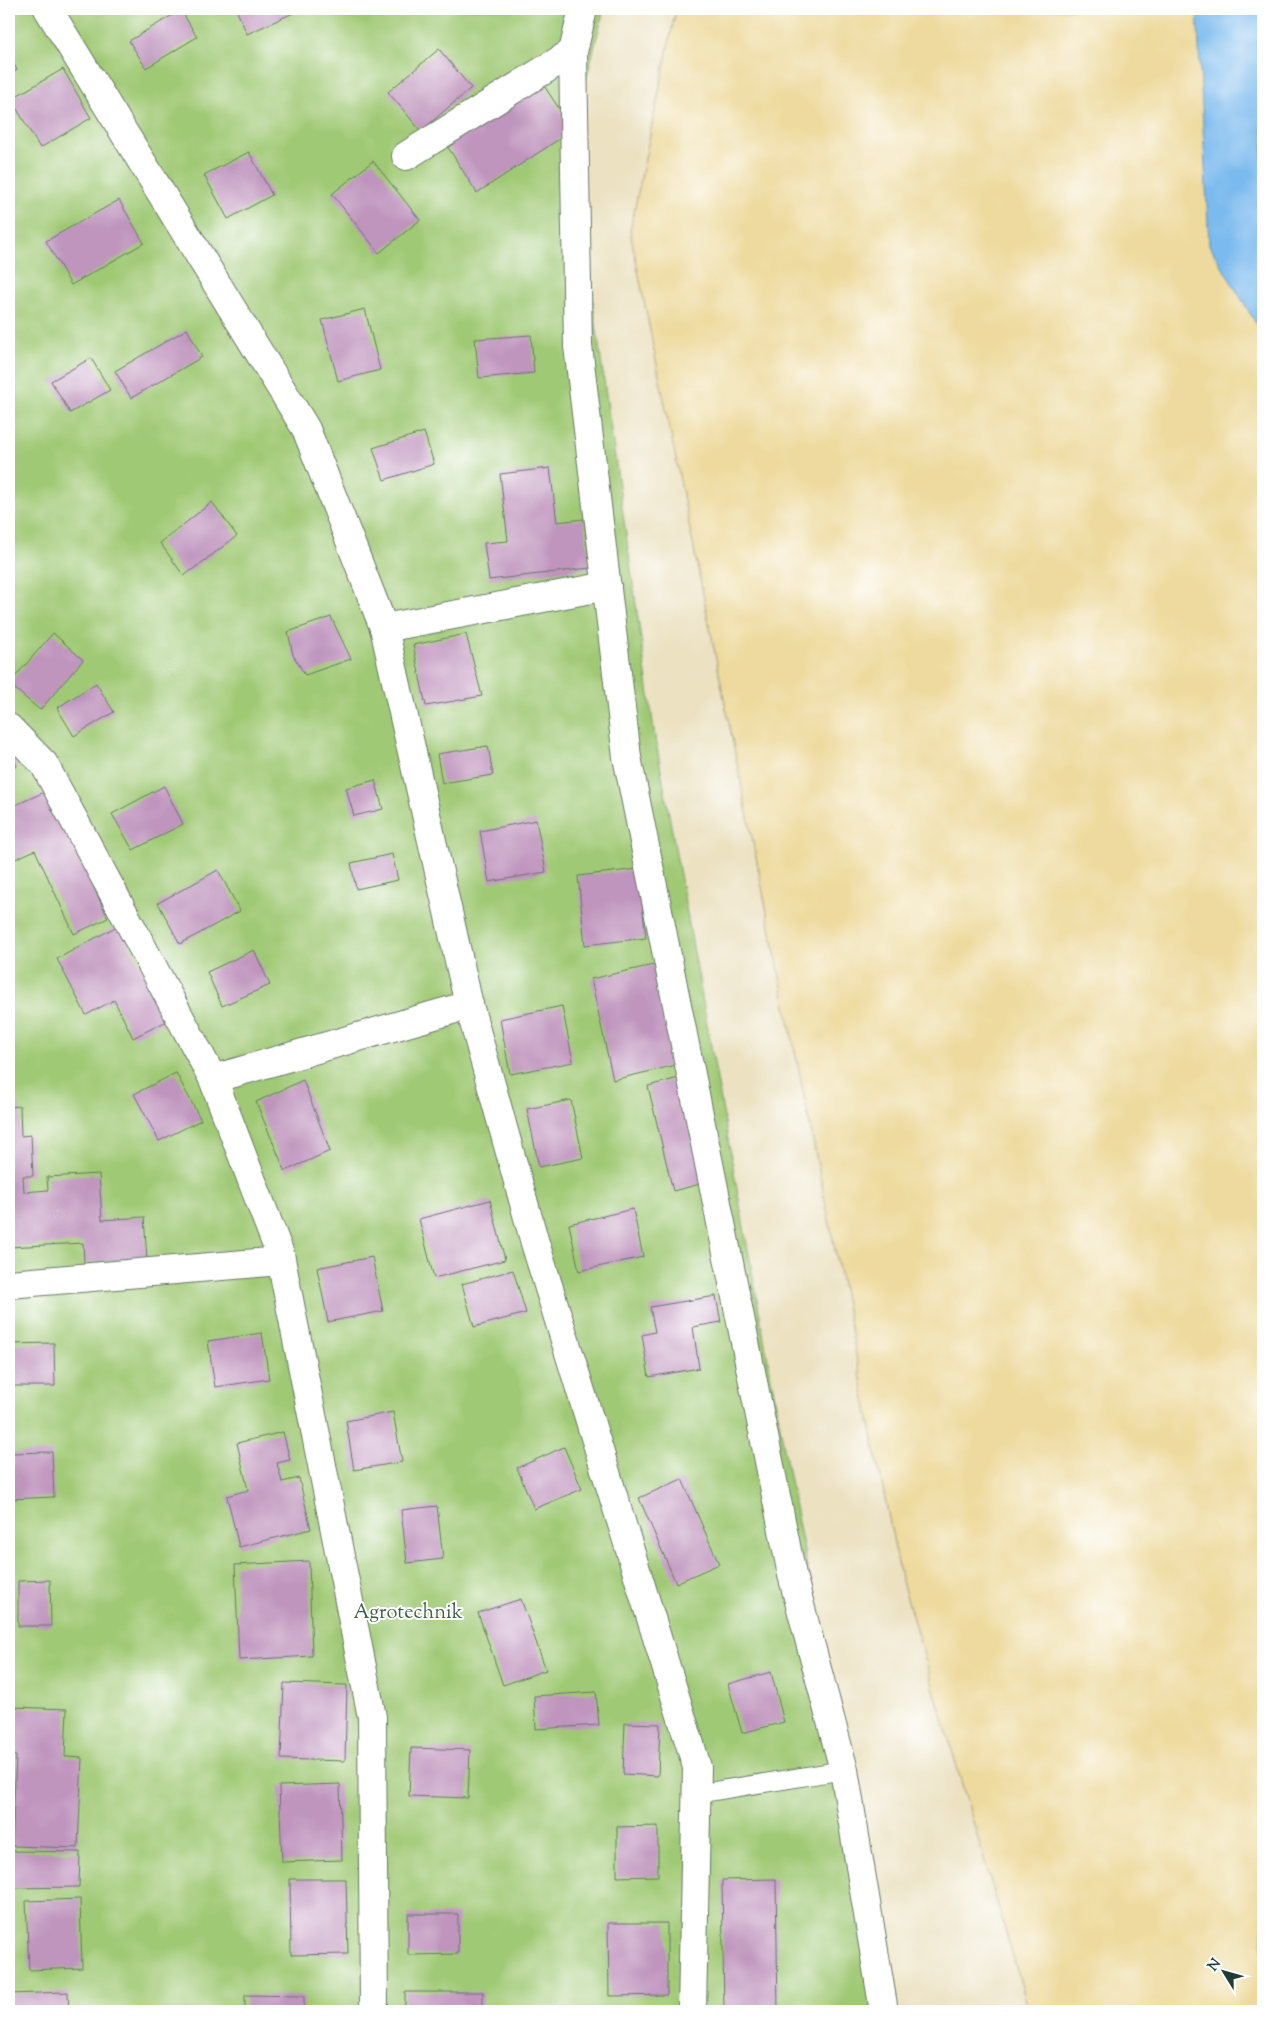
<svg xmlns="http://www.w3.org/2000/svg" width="1272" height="2020" font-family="'Sorts Mill Goudy',serif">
<rect width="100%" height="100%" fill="#fff"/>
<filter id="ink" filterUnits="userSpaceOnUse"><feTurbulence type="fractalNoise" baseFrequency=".02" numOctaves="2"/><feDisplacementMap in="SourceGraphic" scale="10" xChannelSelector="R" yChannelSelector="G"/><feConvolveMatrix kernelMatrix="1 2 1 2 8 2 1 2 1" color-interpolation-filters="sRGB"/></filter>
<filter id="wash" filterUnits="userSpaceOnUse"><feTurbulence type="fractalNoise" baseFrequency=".0096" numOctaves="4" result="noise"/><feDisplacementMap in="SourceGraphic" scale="20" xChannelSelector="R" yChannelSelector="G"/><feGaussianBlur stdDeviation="1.12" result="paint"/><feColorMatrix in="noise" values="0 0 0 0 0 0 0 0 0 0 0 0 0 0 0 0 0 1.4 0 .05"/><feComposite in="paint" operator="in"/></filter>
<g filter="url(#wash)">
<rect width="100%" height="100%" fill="#ece2c2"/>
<!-- green -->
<path fill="#a0c975" stroke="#608354" d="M 9,9 L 604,9 L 570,143 L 655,737 L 790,1481 L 895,2011 L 9,2011 Z"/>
<!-- sand -->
<path fill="#eeda9e" stroke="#868c69" d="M 676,9 L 1263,9 L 1263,2011 L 1029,2011 L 901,1578 L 630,231 Z"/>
<!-- water -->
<path fill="#7abaee" stroke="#4c7c91" d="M 1197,9 L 1263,9 L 1263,335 L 1209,245 Z"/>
<g id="blocks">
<!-- building -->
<g fill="#bf94bd">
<path d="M 236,9 L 302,9 L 247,34 Z"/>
<path d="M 181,10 L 197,37 L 146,68 L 129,41 Z"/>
<path d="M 439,49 L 471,88 L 421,131 L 388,92 Z"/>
<path d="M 9,55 L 17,70 L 9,75 Z"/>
<path d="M 63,69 L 91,118 L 40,148 L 11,99 Z"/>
<path d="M 539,78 L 573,130 L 477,193 L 444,141 Z"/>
<path d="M 249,152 L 272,195 L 228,219 L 204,175 Z"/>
<path d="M 373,161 L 420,220 L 379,253 L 332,194 Z"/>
<path d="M 119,200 L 144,243 L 71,285 L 46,241 Z"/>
<path d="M 365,309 L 380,370 L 338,381 L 322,320 Z"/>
<path d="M 187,329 L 202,357 L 131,398 L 115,371 Z"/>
<path d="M 531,335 L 534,373 L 479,378 L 475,339 Z"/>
<path d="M 91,358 L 110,390 L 70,413 L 51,381 Z"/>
<path d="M 424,432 L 434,464 L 384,480 L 373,448 Z"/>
<path d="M 550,468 L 557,522 L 584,519 L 590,568 L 489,580 L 484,543 L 508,541 L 500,474 Z"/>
<path d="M 212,502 L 237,536 L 184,576 L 160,543 Z"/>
<path d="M 331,617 L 351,659 L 305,675 L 293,655 L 288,632 Z"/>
<path d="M 53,633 L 83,660 L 40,710 L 9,684 Z"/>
<path d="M 466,634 L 482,696 L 426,706 L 413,645 Z"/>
<path d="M 96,683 L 114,712 L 74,736 L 57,708 Z"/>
<path d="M 488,746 L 493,775 L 442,783 L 437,754 Z"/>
<path d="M 9,747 L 17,766 L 9,770 Z"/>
<path d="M 375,780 L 383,809 L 354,816 L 346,788 Z"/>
<path d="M 164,786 L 183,824 L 133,850 L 112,814 Z"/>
<path d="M 49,790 L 108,918 L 74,934 L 35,850 L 9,862 L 9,808 Z"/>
<path d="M 536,820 L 546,872 L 489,882 L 480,831 Z"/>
<path d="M 392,854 L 398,880 L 356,889 L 351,863 Z"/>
<path d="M 638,869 L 646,938 L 585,945 L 578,876 Z"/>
<path d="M 218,870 L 240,911 L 180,944 L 158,903 Z"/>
<path d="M 119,925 L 169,1020 L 133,1038 L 114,1000 L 86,1015 L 57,959 Z"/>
<path d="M 254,950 L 270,985 L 222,1006 L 207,972 Z"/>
<path d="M 662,963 L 685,1063 L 613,1080 L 591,979 Z"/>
<path d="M 562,1006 L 573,1062 L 510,1074 L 500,1019 Z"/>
<path d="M 176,1073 L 201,1120 L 159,1141 L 134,1094 Z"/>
<path d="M 683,1077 L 708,1182 L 673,1191 L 648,1086 Z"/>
<path d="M 303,1080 L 330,1151 L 285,1171 L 256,1102 Z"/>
<path d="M 571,1100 L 583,1158 L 539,1167 L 527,1109 Z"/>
<path d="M 20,1106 L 21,1136 L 31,1135 L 33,1176 L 23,1176 L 24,1192 L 48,1190 L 47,1177 L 99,1174 L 102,1220 L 144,1217 L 147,1259 L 84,1263 L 83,1243 L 9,1247 L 9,1107 Z"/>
<path d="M 490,1200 L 505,1260 L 434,1278 L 419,1219 Z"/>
<path d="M 633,1209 L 643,1257 L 579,1271 L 569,1224 Z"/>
<path d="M 372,1257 L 383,1311 L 328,1322 L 317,1268 Z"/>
<path d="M 513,1270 L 526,1313 L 474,1327 L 462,1284 Z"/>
<path d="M 716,1296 L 721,1322 L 693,1327 L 699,1368 L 649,1377 L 642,1335 L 655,1332 L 650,1307 Z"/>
<path d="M 262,1333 L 269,1379 L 215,1387 L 208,1341 Z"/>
<path d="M 54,1343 L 55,1386 L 9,1386 L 9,1344 Z"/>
<path d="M 393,1412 L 402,1462 L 354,1470 L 346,1421 Z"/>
<path d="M 283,1432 L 290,1460 L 277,1463 L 282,1482 L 299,1478 L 311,1529 L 239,1547 L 227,1496 L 248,1490 L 237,1443 Z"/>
<path d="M 564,1447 L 582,1489 L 534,1509 L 517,1468 Z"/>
<path d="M 52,1452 L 54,1497 L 9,1499 L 9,1453 Z"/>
<path d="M 682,1479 L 719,1564 L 676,1583 L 639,1498 Z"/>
<path d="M 437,1506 L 443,1559 L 407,1563 L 401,1510 Z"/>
<path d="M 309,1561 L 312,1656 L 239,1660 L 235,1565 Z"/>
<path d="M 50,1580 L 51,1626 L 18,1626 L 18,1581 Z"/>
<path d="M 521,1599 L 546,1670 L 503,1685 L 478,1613 Z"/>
<path d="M 771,1672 L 784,1722 L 742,1733 L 728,1684 Z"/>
<path d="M 284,1683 L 347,1685 L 345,1761 L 281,1759 Z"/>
<path d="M 596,1692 L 599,1725 L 536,1729 L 534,1696 Z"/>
<path d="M 12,1707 L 67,1709 L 65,1757 L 82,1758 L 78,1848 L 12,1846 L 16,1756 L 10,1755 Z"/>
<path d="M 625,1723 L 660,1724 L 658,1776 L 623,1774 Z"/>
<path d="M 411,1748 L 470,1750 L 468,1798 L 409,1796 Z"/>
<path d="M 340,1784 L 342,1860 L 282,1862 L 279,1786 Z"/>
<path d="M 658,1826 L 658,1876 L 617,1877 L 617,1827 Z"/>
<path d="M 9,1851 L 80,1852 L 79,1887 L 9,1888 Z"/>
<path d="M 290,1879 L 346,1879 L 348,1954 L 291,1955 Z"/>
<path d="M 776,1879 L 778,2011 L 724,2011 L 722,1880 Z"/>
<path d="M 80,1899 L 82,1968 L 29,1970 L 26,1901 Z"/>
<path d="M 408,1914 L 458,1914 L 458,1954 L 408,1955 Z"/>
<path d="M 608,1923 L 667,1923 L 667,1995 L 609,1996 Z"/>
<path d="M 68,1992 L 69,2011 L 9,2011 L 9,1994 Z"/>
<rect x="405" y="1992" width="78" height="19"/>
<path d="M 245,1995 L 304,1996 L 304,2011 L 245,2011 Z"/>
</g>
</g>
</g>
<g filter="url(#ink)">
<use href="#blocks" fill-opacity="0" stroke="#677766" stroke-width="1"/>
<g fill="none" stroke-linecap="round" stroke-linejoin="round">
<!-- lane casing -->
<g stroke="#677766" stroke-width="20">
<path id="lane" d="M 696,1794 L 844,1770"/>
</g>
<!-- street casing -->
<g stroke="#677766" stroke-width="30">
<g id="street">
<path d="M 48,9 L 306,429 L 384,628 L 469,1005 L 535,1243 L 697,1767 L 692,2011"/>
<path d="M 583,9 L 573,52 L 578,346 L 627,757 L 792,1575 L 844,1770 L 884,2011"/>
<path d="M 406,156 L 573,52"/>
<path d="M 384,628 L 607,586"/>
<path d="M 9,728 L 44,764 L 213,1079 L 280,1254 L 372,1717 L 374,2011"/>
<path d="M 213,1079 L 469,1005"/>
<path d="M 9,1284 L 281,1261"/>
</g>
</g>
<!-- lane -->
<use href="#lane" stroke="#fff" stroke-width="18"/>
<!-- street -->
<use href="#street" stroke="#fff" stroke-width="28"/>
</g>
</g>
<g text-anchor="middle" stroke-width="4" stroke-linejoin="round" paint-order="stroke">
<!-- park labels -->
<g font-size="20" fill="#3f6044" stroke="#fff">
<text x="408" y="1618">Agrotechnik</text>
</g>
</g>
<!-- margin -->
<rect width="1272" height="2020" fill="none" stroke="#fff" stroke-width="30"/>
<!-- north arrow -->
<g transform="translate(1224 1972) rotate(307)" stroke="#ffffff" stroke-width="4" paint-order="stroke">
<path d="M0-4L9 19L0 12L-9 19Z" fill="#1f3d34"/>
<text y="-8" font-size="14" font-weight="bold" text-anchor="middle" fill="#1f3d34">N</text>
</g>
</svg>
